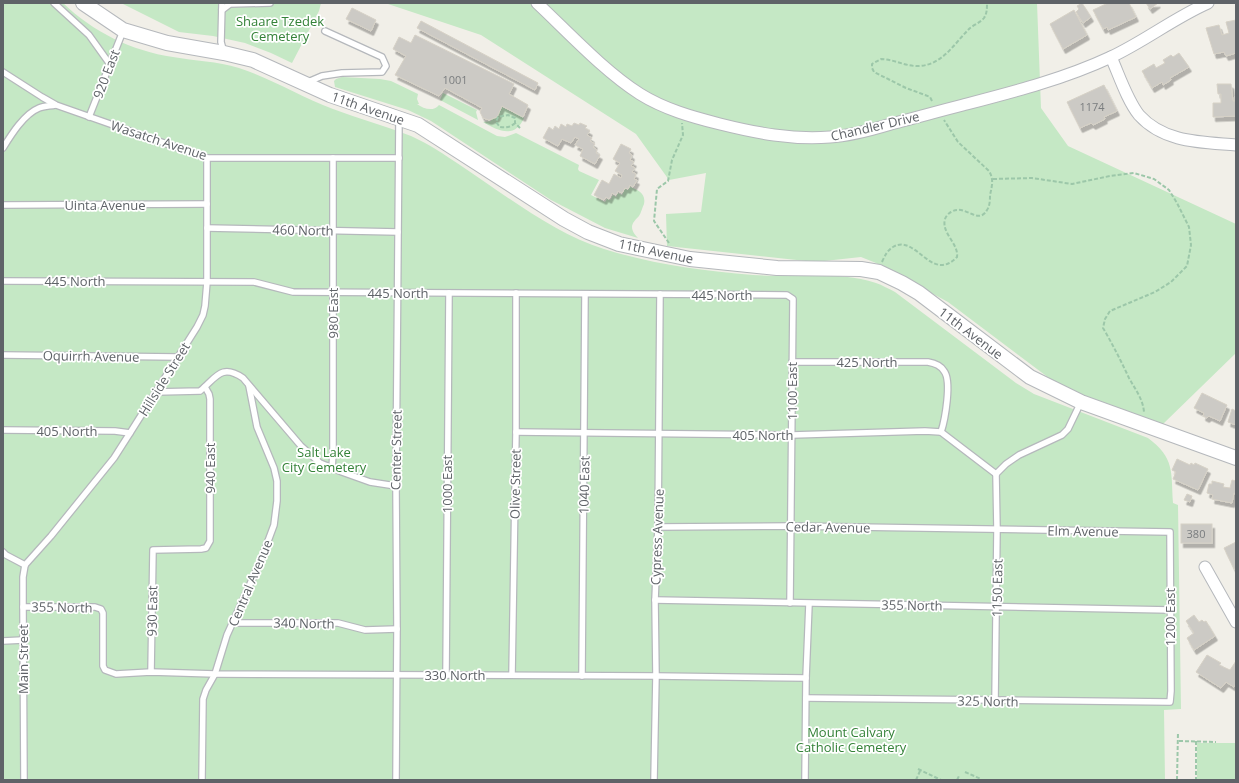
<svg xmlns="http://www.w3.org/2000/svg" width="1239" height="783" font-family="'Open Sans',sans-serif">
<defs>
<filter id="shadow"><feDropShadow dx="2.5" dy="4.5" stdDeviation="0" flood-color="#0004"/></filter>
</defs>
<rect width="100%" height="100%" fill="#f1efe8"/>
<!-- green -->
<g fill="#c5e8c5">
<path d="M 3,3 L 63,3 C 93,32 132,51 173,57 C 195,61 217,61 239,68 C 272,79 301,97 333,109 C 359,119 386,126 411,136 C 429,144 445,155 460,165 C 504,194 554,234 604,249 C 652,264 702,271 753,275 C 793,278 836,270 876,283 C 882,285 889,289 895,292 L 1016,383 L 1034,394 L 1148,438 C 1175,458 1171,472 1173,503 L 1178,505 L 1181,709 L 1164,710 L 1165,780 L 3,780 Z"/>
<path d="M 121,3 L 321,3 L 319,11 L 292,63 L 271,53 L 245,43 L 213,36 L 179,32 Z"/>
<path d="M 385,3 L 1037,3 L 1041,108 L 1068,146 L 1236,224 L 1236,353 L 1163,424 L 1061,387 L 948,302 L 876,263 L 861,257 L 815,262 L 667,246 L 666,214 L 701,212 L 706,173 L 669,180 L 636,134 L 481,35 Z"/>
<path d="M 342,77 L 380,79 L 391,81 L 418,94 L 417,99 L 419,104 L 417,104 C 424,109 433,112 439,105 L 497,136 L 505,137 L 516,133 L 579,165 L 578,169 L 579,171 L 599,180 L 591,195 L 605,202 L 607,199 L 610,200 L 613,195 L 616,197 L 618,193 L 622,195 L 625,189 L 628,190 L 630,187 C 639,190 646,194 644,204 C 642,208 641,213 639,216 C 636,219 632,223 632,227 C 632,231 635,235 638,238 L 605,228 L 551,200 L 431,121 L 408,110 L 335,87 L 334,81 L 336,79 Z"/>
<path d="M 443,93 L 477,110 L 476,112 L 478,120 L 440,100 Z"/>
<path d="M 500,106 L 524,118 C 515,139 498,131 483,122 L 491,121 L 492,117 Z"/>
<rect x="1197" y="743" width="39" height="37"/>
</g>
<!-- building -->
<g fill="#cccac5" stroke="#d6d1c6" filter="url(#shadow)">
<path d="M 1082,3 L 1091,17 L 1083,23 L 1076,12 L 1079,9 L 1077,6 Z"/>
<path d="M 1108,3 L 1129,3 L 1136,17 L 1108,30 L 1107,27 L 1103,29 L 1093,10 Z"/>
<path d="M 1146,3 L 1158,3 L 1150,9 Z"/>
<path d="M 352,8 L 376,20 L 371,31 L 346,19 Z"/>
<path d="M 1074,10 L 1087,35 L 1063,49 L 1050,24 Z"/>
<path d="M 1236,20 L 1236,53 L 1226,56 L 1224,52 L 1214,54 L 1206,28 L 1219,25 L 1222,35 L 1229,33 L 1226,22 Z"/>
<path d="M 421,21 L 538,83 L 535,90 L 417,28 Z"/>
<path d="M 415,35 L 514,84 L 509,94 L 528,105 L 523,117 L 502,106 L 497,117 L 489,120 L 483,118 L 480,112 L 482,108 L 445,88 L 439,96 L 395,75 L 406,56 L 393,49 L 399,37 L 411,43 Z"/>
<path d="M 1179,53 L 1189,67 L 1170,78 L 1171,80 L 1163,85 L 1162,82 L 1152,88 L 1142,71 L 1154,64 L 1156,68 L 1165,63 L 1163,60 L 1171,55 L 1173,57 Z"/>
<path d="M 1217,84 L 1231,84 L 1233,101 L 1235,101 L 1236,91 L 1236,116 L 1213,117 L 1213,103 L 1221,103 L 1221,94 L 1218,94 Z"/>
<path d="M 1104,85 L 1117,111 L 1104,117 L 1105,119 L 1093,125 L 1091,123 L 1080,128 L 1067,102 Z"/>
<path d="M 574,123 L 579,125 L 580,123 L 587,126 L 585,128 L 590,131 L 587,135 L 592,138 L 590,141 L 595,144 L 593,147 L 597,150 L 596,153 L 600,155 L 595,164 L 580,156 L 583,149 L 575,145 L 579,139 L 575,137 L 571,143 L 562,139 L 558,146 L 543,138 L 549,127 L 553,130 L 555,126 L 559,129 L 561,124 L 566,127 L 567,124 L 572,126 Z"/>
<path d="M 621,144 L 631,149 L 629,153 L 632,155 L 630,160 L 634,162 L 631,166 L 635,168 L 632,172 L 636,174 L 634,179 L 637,180 L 633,187 L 630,185 L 628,189 L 625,188 L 622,193 L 618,191 L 616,195 L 612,193 L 609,199 L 606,197 L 604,200 L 594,195 L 602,180 L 609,184 L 614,174 L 621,178 L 622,175 L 615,171 L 620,163 L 613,159 Z"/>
<path d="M 1202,393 L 1227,405 L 1220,421 L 1209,416 L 1207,418 L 1203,416 L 1204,413 L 1194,408 Z"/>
<path d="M 1232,409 L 1236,411 L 1236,425 L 1228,422 Z"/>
<path d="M 1177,459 L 1190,465 L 1191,463 L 1194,465 L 1195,463 L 1208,469 L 1198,490 L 1173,479 L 1176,472 L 1172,470 Z"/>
<path d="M 1232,480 L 1236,481 L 1236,494 L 1234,493 L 1232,503 L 1212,499 L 1213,495 L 1207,493 L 1209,484 L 1212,484 L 1212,481 L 1224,484 L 1223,487 L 1230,488 Z"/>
<path d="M 1187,494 L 1192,496 L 1190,502 L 1184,500 Z"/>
<rect x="1181" y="524" width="31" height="19"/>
<path d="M 1236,542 L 1236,568 L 1234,569 L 1224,548 Z"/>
<path d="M 1194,615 L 1199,622 L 1202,620 L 1204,622 L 1206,621 L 1215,636 L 1194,650 L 1187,638 L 1194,633 L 1186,621 Z"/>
<path d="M 1207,655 L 1221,663 L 1219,665 L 1230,670 L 1236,661 L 1236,683 L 1234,687 L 1226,682 L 1221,688 L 1196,672 Z"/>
</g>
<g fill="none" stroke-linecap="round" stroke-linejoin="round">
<!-- service casing -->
<g stroke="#b5b8bc" stroke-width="8">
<g id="service">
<path d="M 54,3 L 89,35 L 109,63"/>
<path d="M 222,3 L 221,42 L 224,53"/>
<path d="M 222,10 L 230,4 L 270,3"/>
<path d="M 3,72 L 42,97 L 56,105 L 207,158 L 399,158"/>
<path d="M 308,82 L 322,76 L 342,73 L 382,72 L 386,66 L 382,57 L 325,31"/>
<path d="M 89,117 L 123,31"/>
<path d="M 3,148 C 11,135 24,114 39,108 C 44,106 50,106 55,105"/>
<path d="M 3,205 L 207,204"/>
<path d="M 207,228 L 398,232"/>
<path d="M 3,281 L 254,282 L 293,292 L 787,295 L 793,299 L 790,603"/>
<path d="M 3,355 L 178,357"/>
<path d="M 792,362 L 928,362 C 934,363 941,366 944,371 C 952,381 945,420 941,432"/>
<path d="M 156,392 L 200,391 C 216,378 221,363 243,378 L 301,446 L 320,463 L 342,472 L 370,482 L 396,486"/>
<path d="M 3,430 L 115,431 L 130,433"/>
<path d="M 516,432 L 792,435 L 925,431 L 941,432 L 996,474"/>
<path d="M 332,468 L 333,453 L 333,158"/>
<path d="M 996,474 L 1006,464 L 1019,455 L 1062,435 L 1068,429 L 1081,402"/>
<path d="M 658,527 L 791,526 L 1170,532 L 1171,691 L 1170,702 L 806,698"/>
<path d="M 3,552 L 6,555 L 25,565"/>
<path d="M 25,565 L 51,536 L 114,458 L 130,433 L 197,327 L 203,315 L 205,306 L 207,282 L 207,158"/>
<path d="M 655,600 L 1170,610"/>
<path d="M 23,607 L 95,607 L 101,609 L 103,613 L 103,666 L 105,670 L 116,674 L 151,672 L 215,674 L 656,676 L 806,678"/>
<path d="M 234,623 L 338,623 L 365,630 L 397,629"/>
<path d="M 3,641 L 23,640"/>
<path d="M 151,672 L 153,550 L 201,549 L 206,548 L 210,541 L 210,399 L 209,394 L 205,387"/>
<path d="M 446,675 L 449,293"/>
<path d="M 512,675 L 516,432 L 516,293"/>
<path d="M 582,676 L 585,294"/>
<path d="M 995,701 L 997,529 L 996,474"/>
<path d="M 24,780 L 23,607 L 23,577 L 25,565"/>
<path d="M 202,780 L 203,699 L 206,690 L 215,674 L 227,635 L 261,560 L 274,525 L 277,501 L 277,481 L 274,468 L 257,427 L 249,386"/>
<path d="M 396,780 L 397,629 L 396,486 L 399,119"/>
<path d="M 654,780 L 656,676 L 655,600 L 658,527 L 660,294"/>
<path d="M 805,780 L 806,678 L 809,604"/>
</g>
</g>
<!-- minor casing -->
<g stroke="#b5b8bc" stroke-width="13">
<g id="minor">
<path d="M 537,3 C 569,33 604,71 640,94 C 664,109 692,117 720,124 C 756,133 792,140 830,137 C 850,136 871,130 891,124 C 915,118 939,111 963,105 C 1013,92 1064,79 1111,57 C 1145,41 1174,18 1208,3"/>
<path d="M 1111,57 C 1119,75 1127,100 1139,115 C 1164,143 1202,142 1236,145"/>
<path d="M 1205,567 L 1236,622"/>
</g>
</g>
<!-- tertiary casing -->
<g stroke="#b5b8bc" stroke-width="16">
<path id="tertiary" d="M 83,3 L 123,30 L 167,43 L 224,53 L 253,60 L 330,95 L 418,125 L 564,219 L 588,232 L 619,244 L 690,259 L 777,268 L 861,269 L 879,272 L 902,283 L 919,293 L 1030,377 L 1081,402 L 1236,458"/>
</g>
<!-- path -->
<g stroke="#9cc7a9" stroke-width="2" stroke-dasharray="4 2" stroke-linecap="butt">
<path d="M 932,101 L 930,97 L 925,95 L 906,88 L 874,72 L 872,68 L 872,64 L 881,59 C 894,59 906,67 920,66 C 943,64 954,44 969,29 C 973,25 980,23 984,18 C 987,13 987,9 987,3"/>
<path d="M 515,123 C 511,127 506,128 500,127 L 496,122 L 498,117 L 508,115 L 515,118 L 515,123 L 520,128"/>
<path d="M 993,179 L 1032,178 L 1072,184 L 1110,176 L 1134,173 L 1154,179 L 1169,190 L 1177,203 L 1189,227 L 1191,245 L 1187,266 L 1171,282 L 1155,292 L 1110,311 L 1105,319 L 1103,328 C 1113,345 1121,361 1129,378 C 1135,389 1143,399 1144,412"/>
<path d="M 669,243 L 654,221 L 657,189 L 668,181 L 672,160 L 683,135 L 682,123"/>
<path d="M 882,262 C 885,255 888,250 893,247 C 916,233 931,284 957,257 C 959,244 941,233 945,219 C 946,216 949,213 951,212 C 965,203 978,226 987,210 C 990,206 990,199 990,195 C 992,186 994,179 989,171 L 958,142 L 944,120"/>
<path d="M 1179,741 L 1216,742"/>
<path d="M 1196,741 L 1196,780"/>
<path d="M 918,769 L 941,780"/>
<path d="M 965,772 L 981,779 L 981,780"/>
<path d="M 916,780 L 920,771"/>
<path d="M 957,780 L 959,776"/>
<path d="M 1177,780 L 1178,732"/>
</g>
<!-- service -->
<use href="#service" stroke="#fff" stroke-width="5.5"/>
<!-- minor -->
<use href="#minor" stroke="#fff" stroke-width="11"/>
<!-- tertiary -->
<use href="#tertiary" stroke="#fff" stroke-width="14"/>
</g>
<g text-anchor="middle" stroke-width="3.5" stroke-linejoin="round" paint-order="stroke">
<!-- number labels -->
<g font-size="11" fill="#7a7d7f">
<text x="455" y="84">1001</text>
<text x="1092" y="111">1174</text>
<text x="1196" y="538">380</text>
</g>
<!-- park labels -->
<g font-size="13" fill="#348238" stroke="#fff">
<text x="280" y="26">Shaare Tzedek<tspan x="280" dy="15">Cemetery</tspan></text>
<text x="324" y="457">Salt Lake<tspan x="324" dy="15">City Cemetery</tspan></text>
<text x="851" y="737">Mount Calvary<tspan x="851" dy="15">Catholic Cemetery</tspan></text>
</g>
<!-- street labels -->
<g font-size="13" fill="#5f6368" stroke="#fff">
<text transform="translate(106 74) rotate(-69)" y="5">920 East</text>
<text transform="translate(368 108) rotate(19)" y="5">11th Avenue</text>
<text transform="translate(875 126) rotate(-13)" y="5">Chandler Drive</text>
<text transform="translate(159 140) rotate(18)" y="5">Wasatch Avenue</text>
<text x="105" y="210">Uinta Avenue</text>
<text transform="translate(303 230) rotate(1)" y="5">460 North</text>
<text transform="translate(656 251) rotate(12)" y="5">11th Avenue</text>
<text x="75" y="286">445 North</text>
<text x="398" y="298">445 North</text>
<text x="722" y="300">445 North</text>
<text transform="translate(333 313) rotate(-90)" y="5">980 East</text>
<text transform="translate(971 333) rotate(37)" y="5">11th Avenue</text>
<text transform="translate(91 356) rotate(1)" y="5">Oquirrh Avenue</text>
<text x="867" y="367">425 North</text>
<text transform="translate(164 379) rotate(-58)" y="5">Hillside Street</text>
<text transform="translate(792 391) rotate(-90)" y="5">1100 East</text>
<text x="67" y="436">405 North</text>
<text x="763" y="440">405 North</text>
<text transform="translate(396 450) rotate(-89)" y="5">Center Street</text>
<text transform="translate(210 468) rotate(-90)" y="5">940 East</text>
<text transform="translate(447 484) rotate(-90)" y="5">1000 East</text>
<text transform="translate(515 484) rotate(-89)" y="5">Olive Street</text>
<text transform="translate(584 485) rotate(-89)" y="5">1040 East</text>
<text transform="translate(828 527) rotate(1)" y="5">Cedar Avenue</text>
<text transform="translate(1083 531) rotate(1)" y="5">Elm Avenue</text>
<text transform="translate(657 537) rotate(-88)" y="5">Cypress Avenue</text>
<text transform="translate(250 583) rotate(-67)" y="5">Central Avenue</text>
<text transform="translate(997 588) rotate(-89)" y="5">1150 East</text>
<text transform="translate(912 605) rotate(1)" y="5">355 North</text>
<text transform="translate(62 607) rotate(1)" y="5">355 North</text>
<text transform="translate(152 611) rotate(-89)" y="5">930 East</text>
<text transform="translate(1170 617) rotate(-90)" y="5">1200 East</text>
<text transform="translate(304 623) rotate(1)" y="5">340 North</text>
<text transform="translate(23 659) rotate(-90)" y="5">Main Street</text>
<text x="455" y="680">330 North</text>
<text transform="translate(988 701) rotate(1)" y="5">325 North</text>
</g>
</g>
<!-- border -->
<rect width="1239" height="783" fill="none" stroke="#5f6368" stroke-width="8"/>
</svg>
